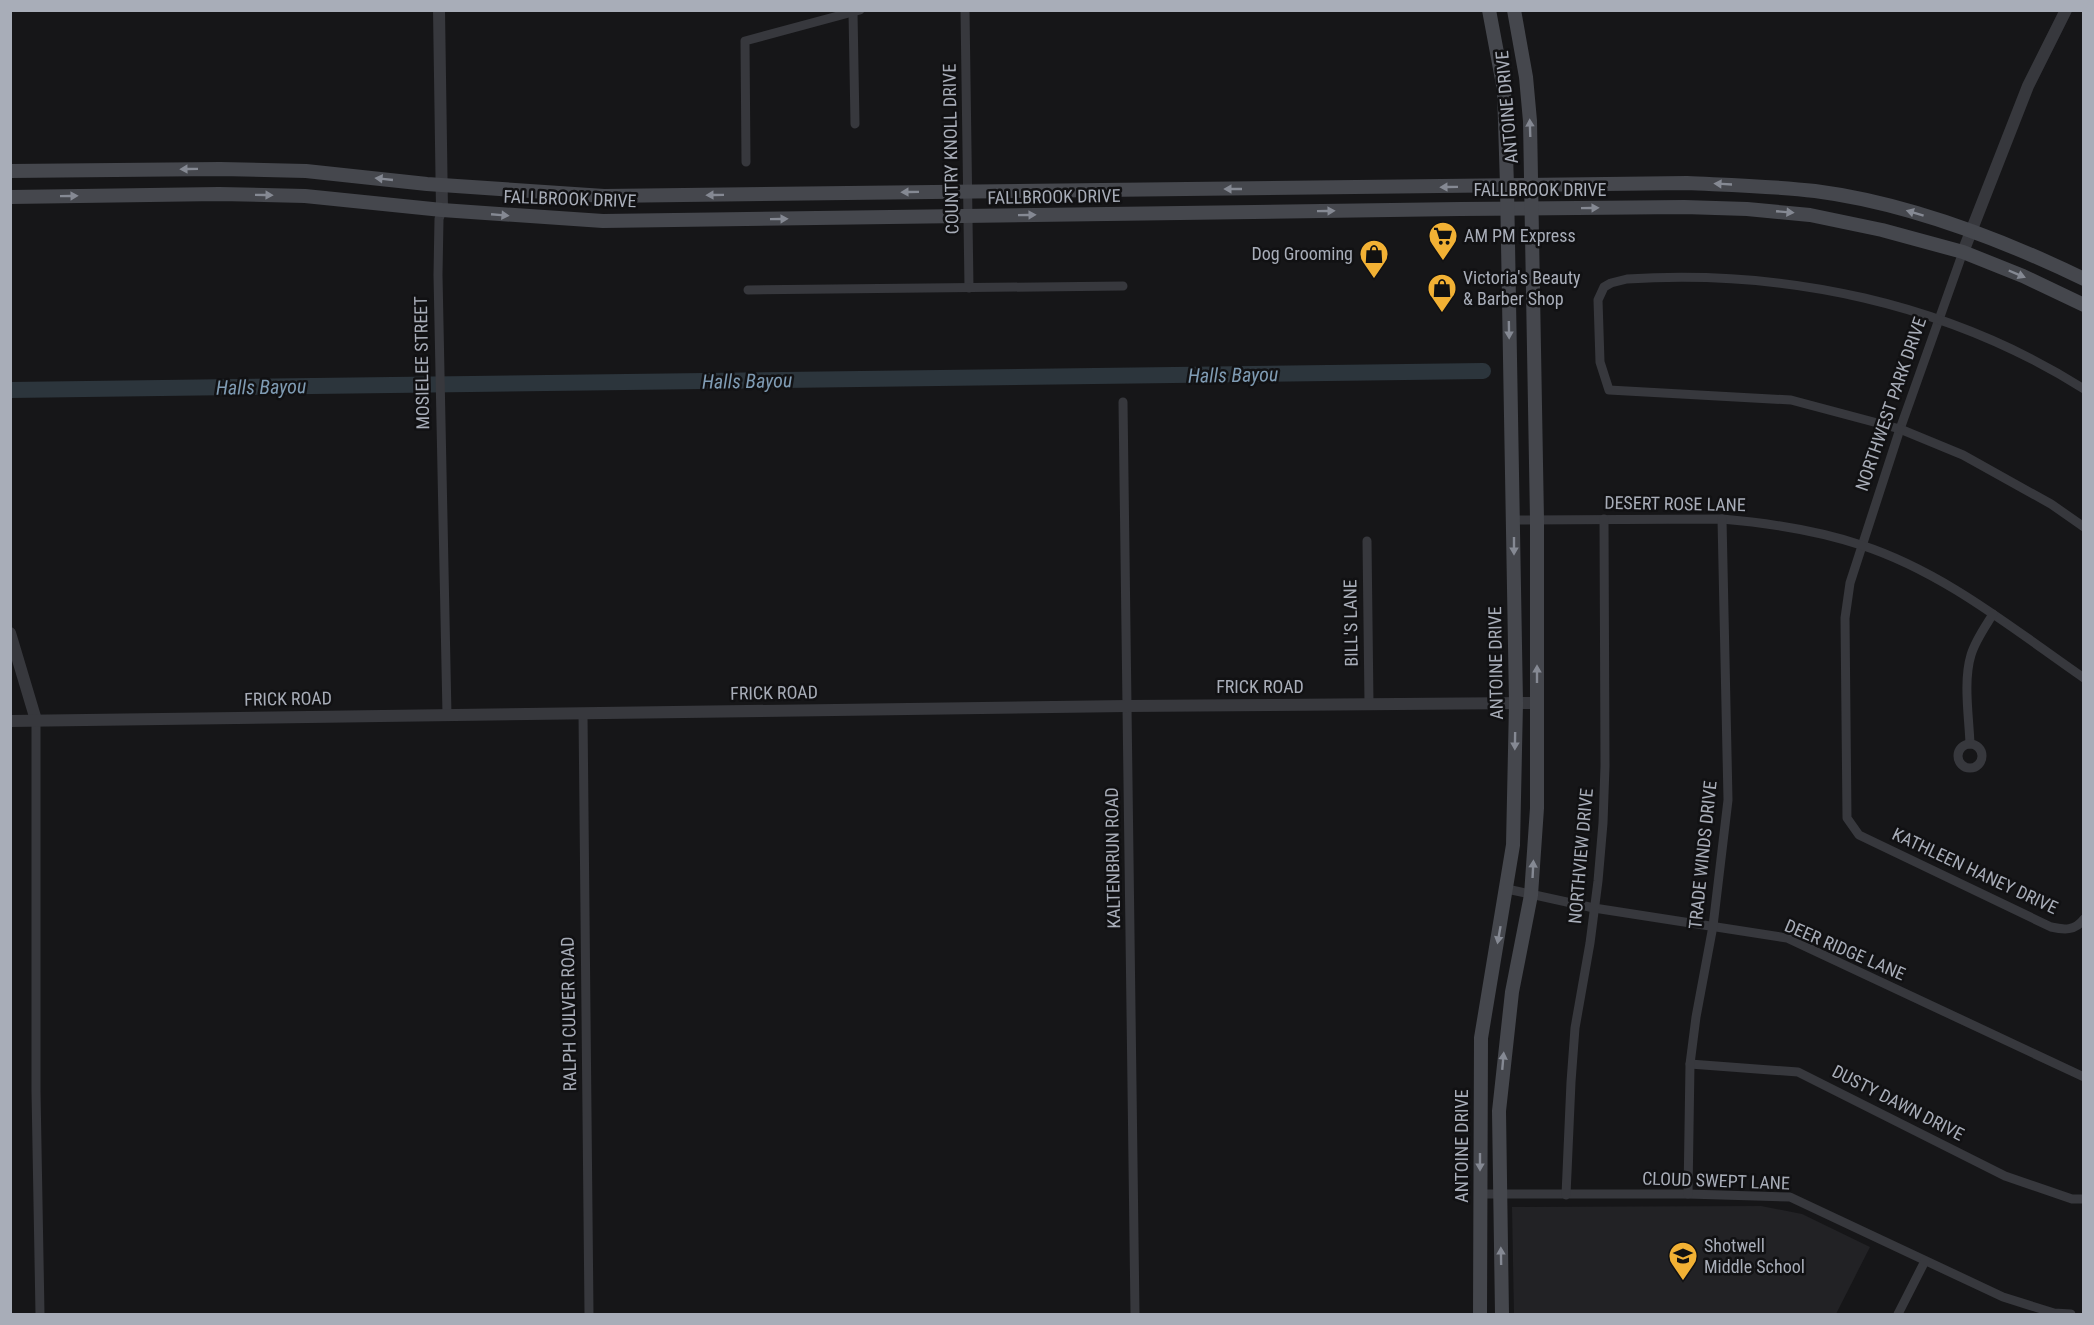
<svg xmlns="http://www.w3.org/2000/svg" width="2094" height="1325" font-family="'Roboto Condensed',sans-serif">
<rect width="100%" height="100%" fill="#161618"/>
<!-- built -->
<path fill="#222225" d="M 1761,1206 L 1802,1214 L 1870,1247 L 1836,1314 L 1514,1314 L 1512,1207 Z"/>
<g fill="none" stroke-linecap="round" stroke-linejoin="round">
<!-- river -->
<path stroke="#2c353c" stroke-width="16" d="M 10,390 L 1483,371"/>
<!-- minor -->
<g stroke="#37383d" stroke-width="9">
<path d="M 965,10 L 969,288"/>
<path d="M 853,12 L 855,124"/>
<path d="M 746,162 L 745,41 L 860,10"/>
<path d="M 442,210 L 439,219 L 438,275 L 447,715"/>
<path d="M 1963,252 L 1900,429 L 1850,583 L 1845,618 L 1847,818 L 1859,835 L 2051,927 C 2064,930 2075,931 2084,919"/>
<path d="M 748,290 L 1123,286"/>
<path d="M 2084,389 C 1948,303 1786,269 1627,279 L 1611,283 L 1604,287 L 1598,300 L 1600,362 L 1609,390 L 1791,400 L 1900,429 L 1963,455 L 2051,504 L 2084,527"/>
<path d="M 1123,402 L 1135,1314"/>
<path d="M 1514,520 L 1722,519 C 1769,523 1816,530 1861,545 C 1944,572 2013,629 2084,678"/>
<path d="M 1367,541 L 1369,704"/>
<path d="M 583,713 L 589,1314"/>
<path d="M 36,720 L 36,1091 L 40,1314"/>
<path d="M 1970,744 C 1969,717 1963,681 1971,655 C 1975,641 1985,627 1993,614"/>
<circle cx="1970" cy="756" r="12"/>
<path d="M 1507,889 L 1594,908 L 1787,938 L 2084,1077"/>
<path d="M 1690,1064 L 1798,1072 L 2005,1176 L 2072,1199 L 2084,1199"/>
<path d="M 1480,1194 L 1688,1194 L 1790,1197 L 2003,1297 L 2054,1313 L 2071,1314"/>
<path d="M 1688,1194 L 1690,1064 L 1696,1017 L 1713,926 L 1728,800 L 1722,519"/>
<path d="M 1566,1195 L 1571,1082 L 1575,1028 L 1590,943 L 1598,881 L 1603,823 L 1605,766 L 1604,519"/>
<path d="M 1898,1314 L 1925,1261"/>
</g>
<!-- tertiary -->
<g stroke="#37383d" stroke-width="12">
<path d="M 439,10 L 442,210"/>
<path d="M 1963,252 L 2028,86 L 2066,10"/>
<path d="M 10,633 L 36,720"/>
<path d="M 10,721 L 1127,706 L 1537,703"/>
</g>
<!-- secondary -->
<g stroke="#45474d" stroke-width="14">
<path d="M 10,171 L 220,169 L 306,171 L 427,184 L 604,196 L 1687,183 C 1729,185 1772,186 1815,191 C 1908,203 1999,238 2084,279"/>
<path d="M 10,197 L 219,194 L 305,196 L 442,210 L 603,221 L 1460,209 L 1684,207 L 1747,209 L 1810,215 L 1882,230 L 1963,252 L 2023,276 L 2084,305"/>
<path d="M 1480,1314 L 1481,1038 L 1513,845 L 1516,703 L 1507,186 L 1504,90 L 1489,10"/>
<path d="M 1502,1314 L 1499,1111 L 1512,992 L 1531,895 L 1537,808 L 1537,520 L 1530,121 L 1526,77 L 1514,10"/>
</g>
</g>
<!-- one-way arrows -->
<defs><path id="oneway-solid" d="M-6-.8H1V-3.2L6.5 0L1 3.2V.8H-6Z" transform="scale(1.5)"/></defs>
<g fill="#858993">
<use href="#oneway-solid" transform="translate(1530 128) rotate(-92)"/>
<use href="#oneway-solid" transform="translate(189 169) rotate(179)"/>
<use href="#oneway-solid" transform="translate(384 179) rotate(-174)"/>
<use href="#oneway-solid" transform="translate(1723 184) rotate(-177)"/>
<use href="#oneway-solid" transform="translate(1449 187) rotate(179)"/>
<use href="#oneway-solid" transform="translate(1233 189) rotate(180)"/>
<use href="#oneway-solid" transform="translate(910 192) rotate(179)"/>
<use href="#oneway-solid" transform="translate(264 195) rotate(1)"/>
<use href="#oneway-solid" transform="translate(715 195) rotate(179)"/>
<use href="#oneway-solid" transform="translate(69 196) rotate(-1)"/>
<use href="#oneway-solid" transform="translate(1590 208) rotate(-1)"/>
<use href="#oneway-solid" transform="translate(1326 211) rotate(-1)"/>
<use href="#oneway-solid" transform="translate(1785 212) rotate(5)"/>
<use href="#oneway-solid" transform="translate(1915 213) rotate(-163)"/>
<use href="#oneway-solid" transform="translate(500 215) rotate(5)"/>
<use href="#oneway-solid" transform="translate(1027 215) rotate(-1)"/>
<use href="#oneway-solid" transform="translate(779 219) rotate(-1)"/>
<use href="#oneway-solid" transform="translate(2017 274) rotate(23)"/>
<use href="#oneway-solid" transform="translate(1509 330) rotate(89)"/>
<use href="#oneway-solid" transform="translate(1514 546) rotate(90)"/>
<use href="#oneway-solid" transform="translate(1537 674) rotate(-90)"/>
<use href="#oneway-solid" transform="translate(1515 741) rotate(91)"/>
<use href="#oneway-solid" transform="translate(1533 869) rotate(-87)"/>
<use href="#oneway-solid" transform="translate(1499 935) rotate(100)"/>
<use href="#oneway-solid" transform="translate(1503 1061) rotate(-85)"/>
<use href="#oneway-solid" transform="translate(1480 1162) rotate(90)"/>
<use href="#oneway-solid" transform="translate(1501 1256) rotate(-91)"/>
</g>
<!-- icons -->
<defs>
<g id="supermarket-pin" transform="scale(1.5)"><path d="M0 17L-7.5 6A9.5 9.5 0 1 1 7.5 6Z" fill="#f2b134" stroke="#111113"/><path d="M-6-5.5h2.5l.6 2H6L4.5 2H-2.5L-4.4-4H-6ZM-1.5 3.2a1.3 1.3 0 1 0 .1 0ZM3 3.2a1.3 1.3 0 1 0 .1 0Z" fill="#111"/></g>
<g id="shop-pin" transform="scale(1.5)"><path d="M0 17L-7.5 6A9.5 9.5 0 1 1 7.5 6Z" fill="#f2b134" stroke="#111113"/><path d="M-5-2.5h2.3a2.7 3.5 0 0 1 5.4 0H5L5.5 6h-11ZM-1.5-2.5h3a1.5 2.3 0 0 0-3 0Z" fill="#111"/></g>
<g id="school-pin" transform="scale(1.5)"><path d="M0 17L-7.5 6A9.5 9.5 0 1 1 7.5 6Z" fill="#f2b134" stroke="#111113"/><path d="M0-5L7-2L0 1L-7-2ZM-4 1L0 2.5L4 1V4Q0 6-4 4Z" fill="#111"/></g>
</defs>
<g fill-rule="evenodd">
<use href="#supermarket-pin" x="1443" y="236"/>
<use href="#shop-pin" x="1374" y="254"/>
<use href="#shop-pin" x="1442" y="288"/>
<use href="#school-pin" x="1683" y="1256"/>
</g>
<g text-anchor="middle" stroke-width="5" stroke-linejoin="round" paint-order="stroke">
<!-- street labels -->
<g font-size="18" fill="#a8adb8" stroke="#111113">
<text transform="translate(1507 107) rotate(-95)" y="6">ANTOINE DRIVE</text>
<text transform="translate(951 149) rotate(-91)" y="6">COUNTRY KNOLL DRIVE</text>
<text x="1540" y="196">FALLBROOK DRIVE</text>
<text transform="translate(1054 197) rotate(-1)" y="6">FALLBROOK DRIVE</text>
<text transform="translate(570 199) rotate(2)" y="6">FALLBROOK DRIVE</text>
<text transform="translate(422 363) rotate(-91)" y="6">MOSIELEE STREET</text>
<text transform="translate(1891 404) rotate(-71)" y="6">NORTHWEST PARK DRIVE</text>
<text transform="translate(1675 504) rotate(1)" y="6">DESERT ROSE LANE</text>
<text transform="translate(1351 623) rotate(-91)" y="6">BILL'S LANE</text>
<text transform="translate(1496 663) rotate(-91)" y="6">ANTOINE DRIVE</text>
<text x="1260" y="693">FRICK ROAD</text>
<text transform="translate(774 693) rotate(-1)" y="6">FRICK ROAD</text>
<text transform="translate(288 699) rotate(-1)" y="6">FRICK ROAD</text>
<text transform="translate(1703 855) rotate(-84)" y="6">TRADE WINDS DRIVE</text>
<text transform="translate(1581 856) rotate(-85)" y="6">NORTHVIEW DRIVE</text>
<text transform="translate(1113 858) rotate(-91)" y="6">KALTENBRUN ROAD</text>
<text transform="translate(1975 871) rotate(25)" y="6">KATHLEEN HANEY DRIVE</text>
<text transform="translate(1845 950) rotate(23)" y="6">DEER RIDGE LANE</text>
<text transform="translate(569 1014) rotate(-91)" y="6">RALPH CULVER ROAD</text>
<text transform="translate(1898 1103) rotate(27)" y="6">DUSTY DAWN DRIVE</text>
<text transform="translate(1462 1146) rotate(-90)" y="6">ANTOINE DRIVE</text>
<text transform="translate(1716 1181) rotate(2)" y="6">CLOUD SWEPT LANE</text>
</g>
<!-- poi labels -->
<g font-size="18" fill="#a8adb8" stroke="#111113" text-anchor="start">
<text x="1464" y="242">AM PM Express</text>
<text x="1353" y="260" text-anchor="end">Dog Grooming</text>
<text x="1463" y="284">Victoria's Beauty<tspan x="1463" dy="21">&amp; Barber Shop</tspan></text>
<text x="1704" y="1252">Shotwell<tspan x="1704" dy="21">Middle School</tspan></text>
</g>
<!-- water labels -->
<g font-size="20" font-style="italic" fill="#7f9bb3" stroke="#111113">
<text transform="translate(1233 375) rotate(-1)" y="7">Halls Bayou</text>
<text transform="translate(747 381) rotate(-1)" y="7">Halls Bayou</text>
<text transform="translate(261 387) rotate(-1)" y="7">Halls Bayou</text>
</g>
</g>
<!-- border -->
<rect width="2094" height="1325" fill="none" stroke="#a8adb8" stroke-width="24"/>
</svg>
